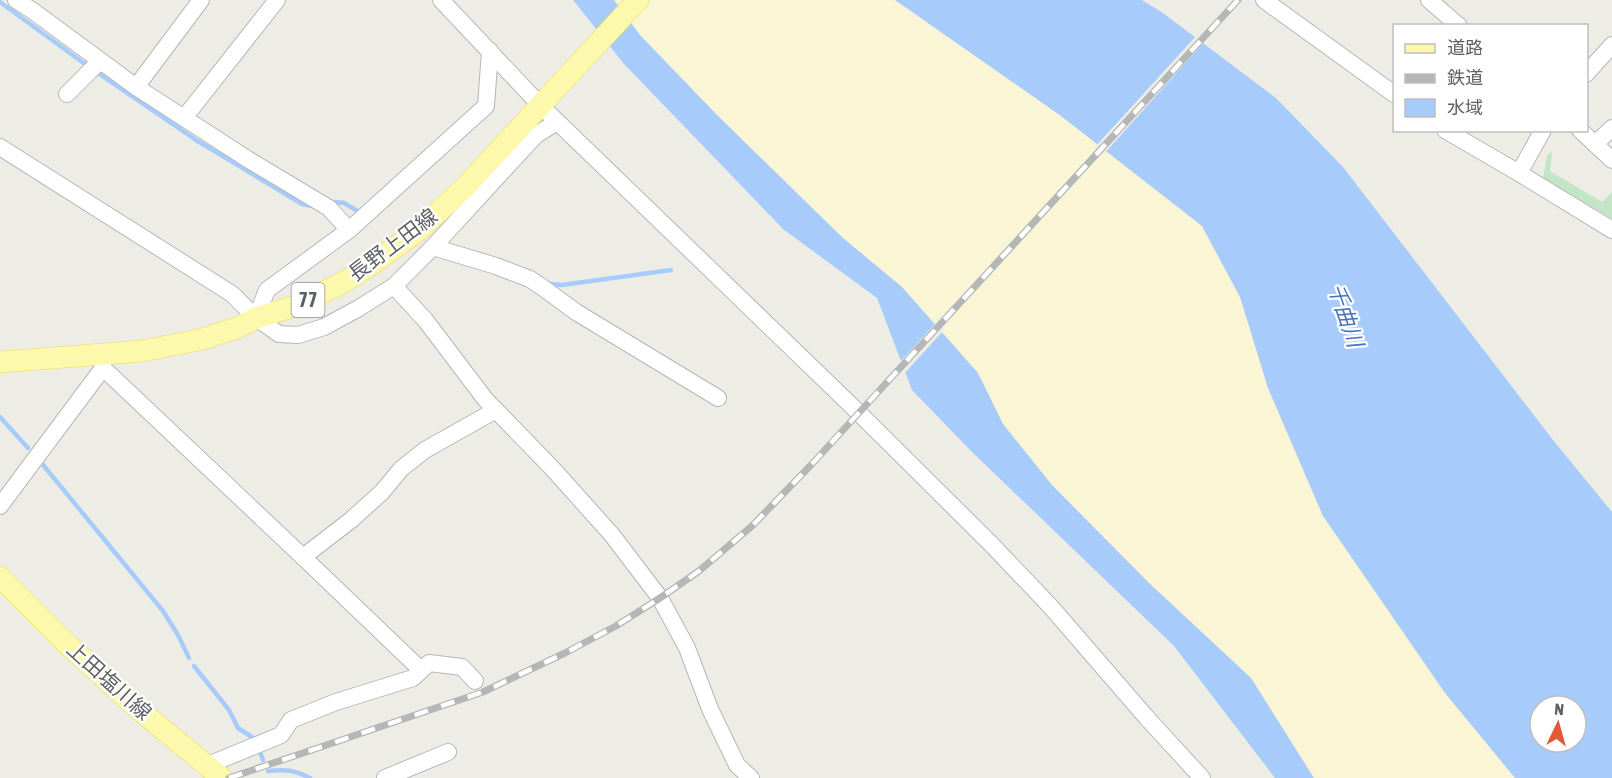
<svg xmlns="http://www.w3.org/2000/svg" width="1612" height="778" font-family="'Asap Condensed','Noto Sans JP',sans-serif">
<rect width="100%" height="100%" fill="#eeede5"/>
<!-- green -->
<path fill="#c2e5c6" d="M 1552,151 L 1550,171 L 1602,202 L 1612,192 L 1612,219 L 1543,178 L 1547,156 Z"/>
<!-- sand -->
<path fill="#f9f5d5" d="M 614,0 L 895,0 L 1061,116 L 1202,226 L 1240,297 L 1268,388 L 1323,516 L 1445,693 L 1515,778 L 1314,778 L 1251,678 L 1149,583 L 1052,485 L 1003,424 L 978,373 L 902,287 L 843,238 L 717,115 L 640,35 Z"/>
<!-- water -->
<g fill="#a7ccfc" fill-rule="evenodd">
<path d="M 573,0 L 614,0 L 640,35 L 717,115 L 843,238 L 902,287 L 978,373 L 1003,424 L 1052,485 L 1149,583 L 1251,678 L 1314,778 L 1275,778 L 1174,646 L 971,451 L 912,390 L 877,298 L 783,229 L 624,64 Z"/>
<path d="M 895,0 L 1142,0 L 1163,13 L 1276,98 L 1343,167 L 1553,440 L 1612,512 L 1612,778 L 1515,778 L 1445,693 L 1323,516 L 1268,388 L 1240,297 L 1202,226 L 1061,116 ZM 1540,706 L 1576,706 L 1576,742 L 1540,742 Z"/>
</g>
<!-- pier -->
<g fill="#eeede5">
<path d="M 1197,35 L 1205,41 L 1104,154 L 1095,147 Z"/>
<path d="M 937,322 L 944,330 L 903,375 L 899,363 Z"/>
</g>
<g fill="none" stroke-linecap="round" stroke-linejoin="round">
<!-- stream -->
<g stroke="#a7ccfc" stroke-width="4.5">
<path d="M 0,2 L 89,67"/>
<path d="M 95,71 L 196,140 L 302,204 L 312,206"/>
<path d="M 336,202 L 344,203 L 356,210"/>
<path d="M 549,284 L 562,285 L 671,270"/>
<path d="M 0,417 L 28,448"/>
<path d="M 39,460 L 163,611 L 178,635 L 189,658"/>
<path d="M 194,666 L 229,710 L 238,728 L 252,737"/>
<path d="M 260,752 L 263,760"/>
<path d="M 268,771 C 286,769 294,770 310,778"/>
</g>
<!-- minor casing -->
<g stroke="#b5b6bb" stroke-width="18">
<g id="minor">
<path d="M 16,0 L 33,11 L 136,87 L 249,160 L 329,208 L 349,230"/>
<path d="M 441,0 L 541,106 L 859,413 L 992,545 L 1051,607 L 1147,718 L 1202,778"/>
<path d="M 1264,0 L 1394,94"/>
<path d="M 1429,0 L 1459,26"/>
<path d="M 1586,74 L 1612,45"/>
<path d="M 136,87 L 201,0"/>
<path d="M 67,94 L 100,61"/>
<path d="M 184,118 L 277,0"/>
<path d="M 1445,130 L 1519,173 L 1612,230"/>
<path d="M 1580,130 L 1612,160"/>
<path d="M 1595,144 L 1612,128"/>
<path d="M 0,147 L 232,294 L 256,318 L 279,334 L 298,335 L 324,327 L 359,308 L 394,286 L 433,247 L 536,135 L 557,122"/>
<path d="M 1519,173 L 1543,130"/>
<path d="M 433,247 L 496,266 L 530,279 L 542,287 L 576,312 L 718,398"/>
<path d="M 394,286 L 426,321 L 485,399 L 552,468 L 612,535 L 660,598 L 687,648 L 710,709 L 737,765 L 751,778"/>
<path d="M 256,318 L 267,290 L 349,230 L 486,106 L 490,51"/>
<path d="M 103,368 L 303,557 L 421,670"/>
<path d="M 0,506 L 103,368 L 102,359"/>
<path d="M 303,557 L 351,520 L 382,492 L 401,469 L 425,450 L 496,410"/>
<path d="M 208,765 L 281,735 L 291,720 L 336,702 L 413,678 L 429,663 L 462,667 L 475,681"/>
<path d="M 385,778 L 448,752"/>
</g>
</g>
<!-- major casing -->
<g stroke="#ecd760" stroke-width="22">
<g id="major">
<path d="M 0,362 L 142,351 L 203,339 L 239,327 L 256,318 L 295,306 L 344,282 L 372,264 L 419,230 L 465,187 L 638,0"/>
<path d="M 0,577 L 67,644 L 137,708 L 222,778"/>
</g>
</g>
<!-- minor -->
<use href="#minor" stroke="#fff" stroke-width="16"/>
<!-- major -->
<use href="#major" stroke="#fcf9ac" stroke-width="21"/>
<!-- rail casing -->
<g stroke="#b5b6b6" stroke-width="7">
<path id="rail" d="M 229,778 L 483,692 L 565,653 L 616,626 L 660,598 L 699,571 L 752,526 L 811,465 L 1238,0"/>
</g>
<!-- rail -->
<use href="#rail" stroke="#fff" stroke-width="4.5" stroke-dasharray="14" stroke-linecap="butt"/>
</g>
<g text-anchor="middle" stroke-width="4.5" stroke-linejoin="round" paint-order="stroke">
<!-- shield labels -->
<rect fill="#fff" stroke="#8d8f92" stroke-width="1.5" x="291.5" y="283" width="33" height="34" rx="4.5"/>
<g font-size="20" font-weight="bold" fill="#5c5f64">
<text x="308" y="307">77</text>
</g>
<!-- street labels -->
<g font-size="21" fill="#5c5f64" stroke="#fff">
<text transform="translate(393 245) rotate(-37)" y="7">長野上田線</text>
<text transform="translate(109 681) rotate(42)" y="7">上田塩川線</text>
</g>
<!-- water labels -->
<g font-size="22" font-style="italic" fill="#4a74bf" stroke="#fff">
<text transform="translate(1346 315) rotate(71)" y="8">千曲川</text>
</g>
</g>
<!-- legend -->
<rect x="1393" y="24" width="195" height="108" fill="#ffffff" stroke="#bebfc1" stroke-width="1.5"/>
<rect x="1405" y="44" width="30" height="9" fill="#fcf9ac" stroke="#bebfc1" stroke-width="1.5"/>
<text x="1447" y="54" font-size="18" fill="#5c5f64">道路</text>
<rect x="1405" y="74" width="30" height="9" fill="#b5b6b6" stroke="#bebfc1" stroke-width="1.5"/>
<text x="1447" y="84" font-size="18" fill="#5c5f64">鉄道</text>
<rect x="1405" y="99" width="30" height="18" fill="#a7ccfc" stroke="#bebfc1" stroke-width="1.5"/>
<text x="1447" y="114" font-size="18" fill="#5c5f64">水域</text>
<!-- north arrow -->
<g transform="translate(1558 724) rotate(5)"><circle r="28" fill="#ffffff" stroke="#bebfc1" stroke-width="1.5"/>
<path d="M0-4.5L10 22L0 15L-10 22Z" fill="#e35936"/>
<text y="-9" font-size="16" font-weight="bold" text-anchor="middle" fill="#5c5f64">N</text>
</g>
</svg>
